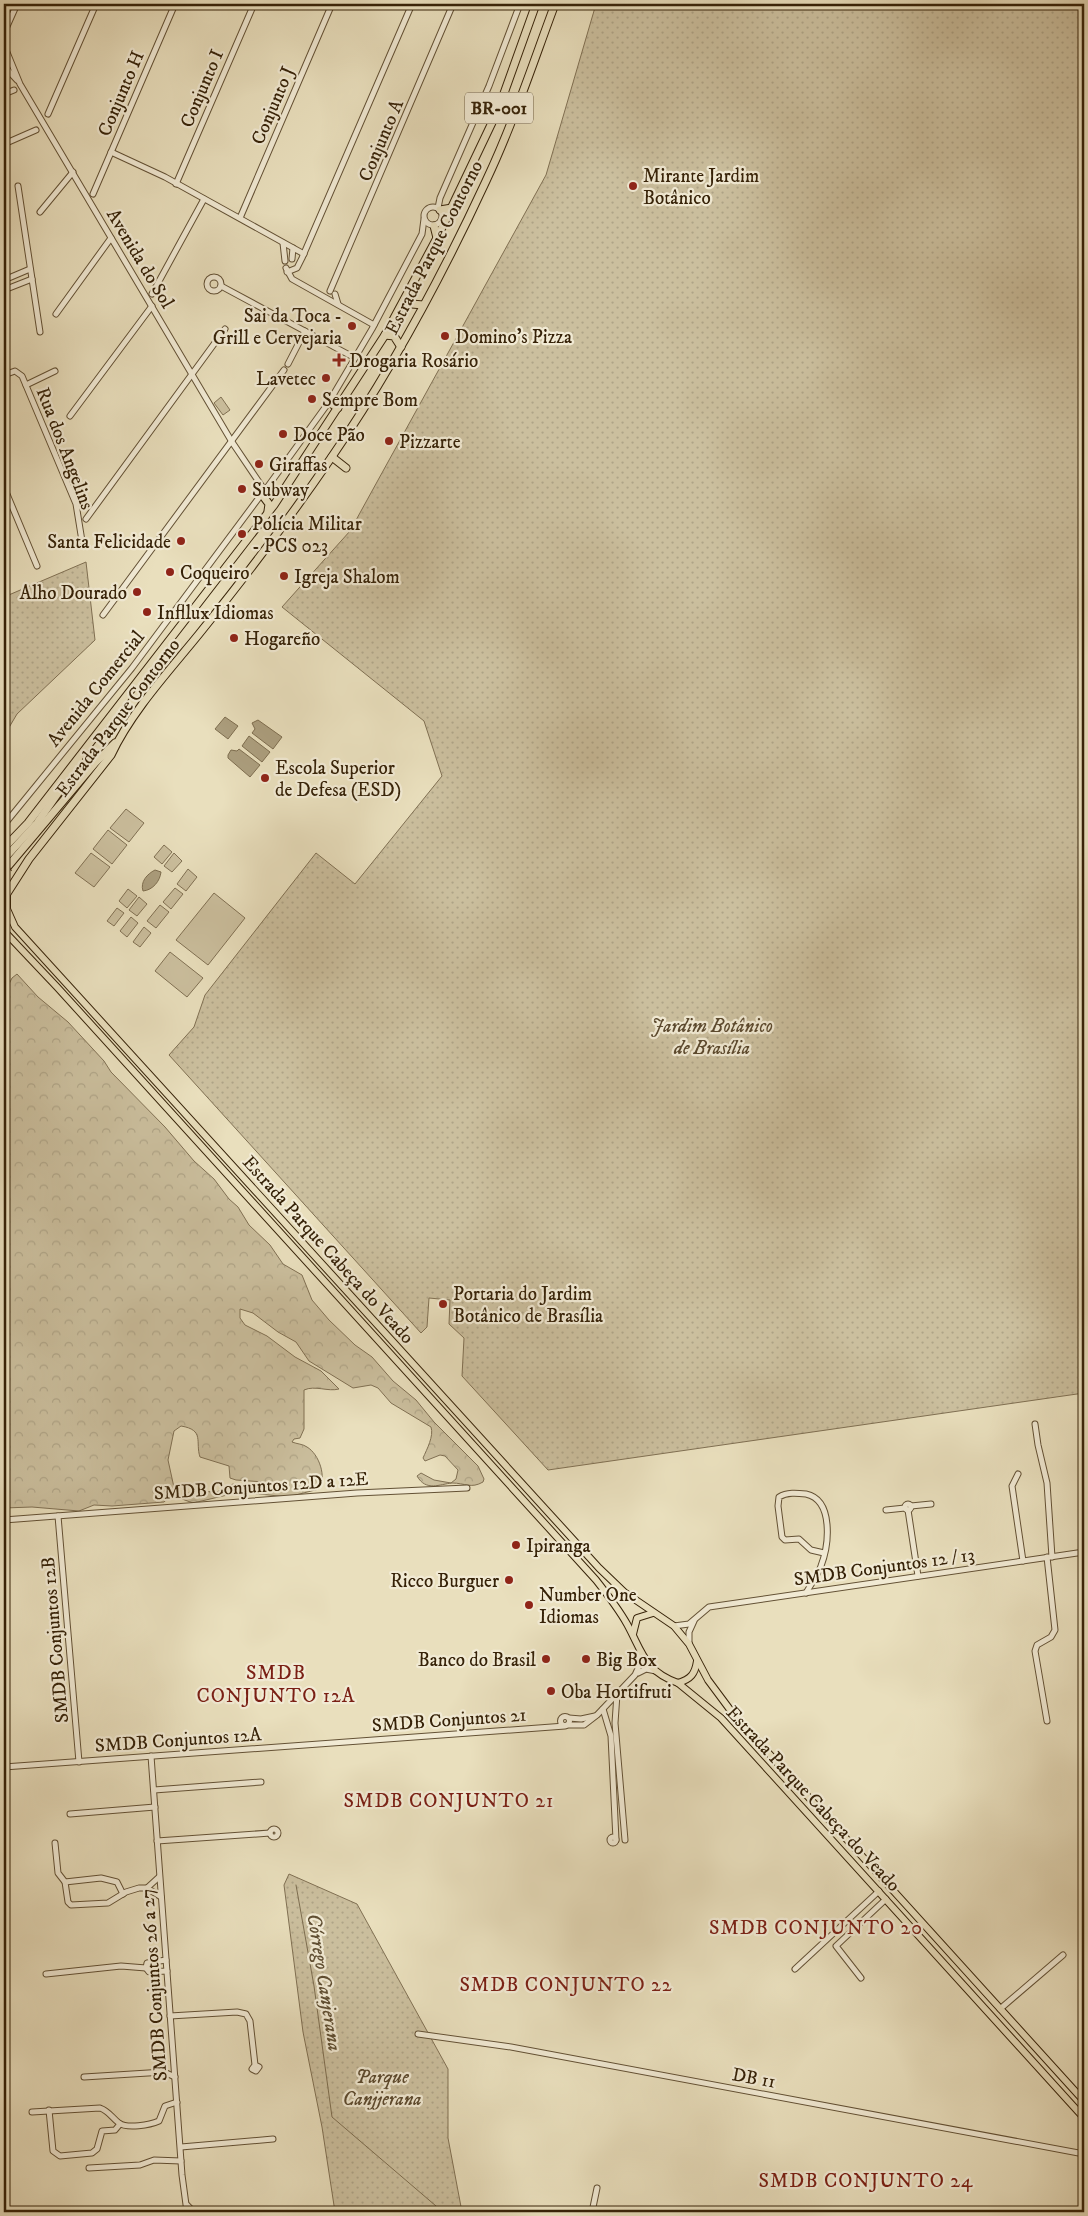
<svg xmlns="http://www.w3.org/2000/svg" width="1088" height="2216" font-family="'IM FELL DW Pica',serif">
<defs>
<pattern id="grass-dots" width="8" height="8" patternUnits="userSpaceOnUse" patternTransform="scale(1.25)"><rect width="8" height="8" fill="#cbbf9e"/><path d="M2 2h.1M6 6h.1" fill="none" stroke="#afa487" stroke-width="1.8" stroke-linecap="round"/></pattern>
<pattern id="forest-crowns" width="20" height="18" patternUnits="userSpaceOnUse" patternTransform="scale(1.25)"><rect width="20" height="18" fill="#cbbf9e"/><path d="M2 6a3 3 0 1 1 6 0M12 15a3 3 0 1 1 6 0" fill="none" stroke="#afa487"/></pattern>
</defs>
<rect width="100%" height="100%" fill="#e9dfbd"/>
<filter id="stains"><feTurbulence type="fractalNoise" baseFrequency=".004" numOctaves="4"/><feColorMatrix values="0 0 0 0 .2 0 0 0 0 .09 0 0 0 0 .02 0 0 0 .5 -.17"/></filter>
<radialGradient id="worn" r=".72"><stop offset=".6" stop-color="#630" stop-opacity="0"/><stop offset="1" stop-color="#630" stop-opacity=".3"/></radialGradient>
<!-- grass -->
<g fill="url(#grass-dots)" stroke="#807053">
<path d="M 596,4 L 1084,4 L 1084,1393 L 548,1470 L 462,1376 L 464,1338 L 449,1324 L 450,1300 L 429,1298 L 427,1327 L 421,1333 L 169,1055 L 194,1027 L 205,995 L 316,853 L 355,884 L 442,776 L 424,721 L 282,607 L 350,531 L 546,175 Z"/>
<path d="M 86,562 L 95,640 L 17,714 L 4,736 L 4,597 Z"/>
<path d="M 289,1874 L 357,1904 L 448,2069 L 448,2138 L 462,2212 L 335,2212 L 322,2127 L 303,2032 L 284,1885 Z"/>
</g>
<!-- forest -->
<path fill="url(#forest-crowns)" stroke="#807053" d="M 17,974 L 38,997 L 68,1022 L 104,1061 L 111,1072 L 165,1127 L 194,1161 L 214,1179 L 229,1199 L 238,1207 L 249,1225 L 270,1245 L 283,1264 L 302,1275 L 312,1300 L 329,1320 L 355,1345 L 372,1357 L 393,1381 L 416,1400 L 434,1422 L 478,1466 L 484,1479 L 483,1482 C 471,1489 465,1483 452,1483 C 440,1484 426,1492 417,1476 L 421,1473 L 434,1480 L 451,1483 L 456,1479 L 458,1470 L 445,1456 L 440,1455 L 425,1461 L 423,1458 C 427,1449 434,1436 431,1427 L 391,1403 L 378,1388 L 371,1385 L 353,1388 L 309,1361 L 296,1342 L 278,1332 L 253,1313 L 240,1309 L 240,1318 L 245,1325 L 267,1336 L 295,1357 L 321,1371 L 339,1389 C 328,1392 315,1385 304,1390 L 304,1429 L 300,1438 L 294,1439 L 292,1442 C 297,1444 303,1444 307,1447 C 319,1454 327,1477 319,1489 L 288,1497 L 240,1492 L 193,1503 L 182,1499 L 191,1491 L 217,1492 L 233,1484 L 256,1492 L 266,1492 L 268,1490 L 266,1483 L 264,1482 L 236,1480 L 230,1478 L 229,1466 L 200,1457 C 195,1442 205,1430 181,1426 L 174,1431 L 168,1460 L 175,1492 L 164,1502 L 112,1506 L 94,1505 L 79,1511 L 32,1507 L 4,1508 L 4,989 L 7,988 L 12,978 Z"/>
<!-- pitch -->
<g fill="#cbbf9e" stroke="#807053">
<path d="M 221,397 L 230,410 L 223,415 L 214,403 Z"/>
<path d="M 126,809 L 144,823 L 129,842 L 110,828 Z"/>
<path d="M 108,830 L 127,845 L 112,864 L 93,849 Z"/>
<path d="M 164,845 L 172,852 L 162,864 L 154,857 Z"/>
<path d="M 91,853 L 110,867 L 94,887 L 75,873 Z"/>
<path d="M 174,853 L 182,861 L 172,872 L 164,866 Z"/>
<path d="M 188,869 L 197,877 L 186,891 L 177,884 Z"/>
<path d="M 175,888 L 183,894 L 171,909 L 163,902 Z"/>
<path d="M 128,889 L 137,896 L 127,908 L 119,901 Z"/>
<path d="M 214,893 L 245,918 L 208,965 L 176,940 Z"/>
<path d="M 139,897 L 147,904 L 137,916 L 129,910 Z"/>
<path d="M 160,905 L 169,912 L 156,928 L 147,921 Z"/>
<path d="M 117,908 L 124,913 L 114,926 L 107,921 Z"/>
<path d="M 131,917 L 138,923 L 127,937 L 120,931 Z"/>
<path d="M 144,927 L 151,933 L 140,947 L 133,942 Z"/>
<path d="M 170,952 L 203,978 L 187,997 L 155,971 Z"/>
</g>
<!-- water -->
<g fill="#ac9f7f" stroke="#7d6d4f">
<path d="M 225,717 L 238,726 L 228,739 L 215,729 Z"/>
<path d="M 258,720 L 282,737 L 273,749 L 252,733 L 255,729 L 252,723 Z"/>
<path d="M 249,736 L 270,752 L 262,762 L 242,746 Z"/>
<path d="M 239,749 L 260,765 L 250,777 L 228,758 L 228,755 L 231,750 L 237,751 Z"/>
<path d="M 155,870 L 161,872 C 160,881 153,890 143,891 C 140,882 147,874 155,870 Z"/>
</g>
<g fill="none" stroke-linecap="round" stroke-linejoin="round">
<!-- stream -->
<path stroke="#7d6d4f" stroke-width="1" d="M 296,1885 L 314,1986 L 332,2117 L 443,2212"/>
<!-- minor casing -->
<g stroke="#635135" stroke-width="7">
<g id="minor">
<path d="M 4,33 L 17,4"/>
<path d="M 4,45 L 20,84 L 232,442 L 263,488"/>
<path d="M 4,66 L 17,80"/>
<path d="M 4,94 L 14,90"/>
<path d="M 48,114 L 96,4"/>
<path d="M 4,144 L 36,130"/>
<path d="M 111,152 L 165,177 L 304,254"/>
<path d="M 176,184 L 254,4"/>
<path d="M 18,186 L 40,332"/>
<path d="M 93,194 L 175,4"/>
<circle cx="433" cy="216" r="9"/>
<path d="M 438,208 L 440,198 L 489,86 L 520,4"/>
<path d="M 40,212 L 73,172"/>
<path d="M 240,218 L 332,4"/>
<path d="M 283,243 L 285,261"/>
<path d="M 292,259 L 293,248"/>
<path d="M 286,268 L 292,279 L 374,325"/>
<path d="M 287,272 L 297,268 L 302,258 L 412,4"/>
<circle cx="214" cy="284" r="7"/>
<path d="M 4,280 L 30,269"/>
<path d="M 221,286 L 355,358"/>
<path d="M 4,290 L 32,279"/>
<path d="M 330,291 L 453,4"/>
<path d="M 152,294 L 204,199"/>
<path d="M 335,294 L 338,304"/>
<path d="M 56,314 L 111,238"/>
<path d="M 288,364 L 305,331"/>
<path d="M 4,375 L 15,371 L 22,376 L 76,504 L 82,541"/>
<path d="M 26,385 L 55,371"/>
<path d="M 70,416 L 152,306"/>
<path d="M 4,487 L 37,566"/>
<circle cx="263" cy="492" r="4"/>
<path d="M 266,489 L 329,402 L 372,329 L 422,234 L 424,219"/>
<path d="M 86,519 L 225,329"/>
<path d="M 103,615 L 284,370"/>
<path d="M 4,825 L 132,668 L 261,495"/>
<path d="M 1035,1424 L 1038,1445 L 1047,1483 L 1052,1557"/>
<path d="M 1018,1474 L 1012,1486 L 1023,1561"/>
<circle cx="908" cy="1507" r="3"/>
<path d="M 911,1506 L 931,1504"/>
<path d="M 886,1510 L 905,1508"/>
<path d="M 908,1510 L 918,1576"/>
<path d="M 58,1516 L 79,1762"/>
<path d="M 4,1520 L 357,1493 L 467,1488"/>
<path d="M 806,1593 C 811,1584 818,1575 821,1566 C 829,1545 834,1500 806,1494 C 797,1493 787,1492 779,1497 L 778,1506 L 782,1537 L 785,1540 L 799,1539 L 811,1550 L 824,1553"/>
<path d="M 674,1626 L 689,1624 L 709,1607 L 1084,1552"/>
<path d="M 689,1644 L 689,1632 L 694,1621"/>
<path d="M 638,1673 L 646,1669 L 656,1671"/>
<path d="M 617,1694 L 615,1723 L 625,1840"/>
<path d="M 603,1709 L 611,1736 L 616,1840"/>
<circle cx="565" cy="1721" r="4.5"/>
<path d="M 569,1718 L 581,1719 L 595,1716"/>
<path d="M 1047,1721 L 1035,1651 L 1037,1645 L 1051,1637 L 1055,1630 L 1047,1557"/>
<path d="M 567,1725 L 584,1725 L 597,1715 L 635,1675 L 640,1664 L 640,1652"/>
<path d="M 151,1756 L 182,2175 L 187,2212"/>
<path d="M 4,1767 L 565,1726"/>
<path d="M 154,1790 L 261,1782"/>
<path d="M 70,1814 L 155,1807"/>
<circle cx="274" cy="1833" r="4"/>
<circle cx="613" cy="1840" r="3"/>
<path d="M 157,1841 L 270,1833"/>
<path d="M 55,1843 L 58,1873 L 65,1882 L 68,1902 L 71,1905 L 108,1903 L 126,1892 L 139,1888 L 147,1888 L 161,1897"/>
<path d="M 65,1882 L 101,1878 L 117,1882 L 123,1894"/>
<path d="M 147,1888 L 159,1877"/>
<path d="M 166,1960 L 147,1963 L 146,1968 L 149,1972 L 167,1971"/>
<path d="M 795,1969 L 879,1891"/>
<path d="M 46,1974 L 121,1966 L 146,1968"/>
<path d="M 861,1978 L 836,1946 L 886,1899"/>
<path d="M 1000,2009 L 1063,1955"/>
<path d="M 170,2016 L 237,2012 L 246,2014 L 250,2021 L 255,2065 L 259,2067 L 256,2071 L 252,2069 L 255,2065"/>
<path d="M 418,2034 L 511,2047 L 1084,2154"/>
<path d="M 84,2077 L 164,2072 L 175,2077"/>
<path d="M 49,2110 L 53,2151 L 60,2156 L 92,2153 L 97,2149 L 102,2131 L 115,2130 L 120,2124"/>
<path d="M 32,2112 L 100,2108 C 109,2111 112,2118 119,2123 C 127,2129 150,2125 159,2121 L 165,2106 L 177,2102"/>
<path d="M 181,2147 L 273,2139"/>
<path d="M 89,2168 L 140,2165 L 154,2160 L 181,2161"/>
<path d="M 187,2205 L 194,2212"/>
<path d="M 592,2212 L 597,2188"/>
</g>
</g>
<!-- major casing -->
<g stroke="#362208" stroke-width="8">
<g id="major">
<path d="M 7,892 L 7,909 L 15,927 L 599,1568 L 624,1592 L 674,1626 L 689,1644 L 708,1680 L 734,1715 L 1084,2101"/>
<path d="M 4,931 L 57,987 L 596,1580 C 607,1594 618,1608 627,1624 C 642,1651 644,1671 678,1683 C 691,1679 695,1674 697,1661"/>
<path d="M 633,1634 L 637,1618 L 653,1613"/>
<path d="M 678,1683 L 721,1718 L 1084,2118"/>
</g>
</g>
<!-- highway casing -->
<g stroke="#362208" stroke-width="9">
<g id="highway">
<path d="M 504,95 L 509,101 L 519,99"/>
<path d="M 498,110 L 509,112 L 512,119"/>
<path d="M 440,210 L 452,208"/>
<path d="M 434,226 L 437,238"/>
<path d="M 408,295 L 408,300 L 412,304 L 423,305"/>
<path d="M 385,335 L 394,336 L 401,347"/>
<path d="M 329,402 L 338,408"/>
<path d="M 332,457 L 346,468"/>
<path d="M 263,496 L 269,504 L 268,511"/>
<path d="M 4,848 L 28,823 L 274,505 L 385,335 L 437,238 L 498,110 L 536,4"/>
<path d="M 4,859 L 37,823 L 80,762"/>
<path d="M 4,871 L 95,763 L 115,743"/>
<path d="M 4,898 L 29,859 L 111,755 C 131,712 169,671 199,634 C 245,577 290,518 331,458 C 391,371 442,276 486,181 C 513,124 533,63 555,4"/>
</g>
</g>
<!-- minor -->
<use href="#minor" stroke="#f1ead4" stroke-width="5"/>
<!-- major -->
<use href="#major" stroke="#e9dfbd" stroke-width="6"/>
<!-- highway -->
<use href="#highway" stroke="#e9dfbd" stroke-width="7"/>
<!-- highway-bridge casing -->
<g stroke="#362208" stroke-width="9" stroke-linecap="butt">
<path id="highway-bridge" d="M 4,866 L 8,873"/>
</g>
<!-- highway-bridge -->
<use href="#highway-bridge" stroke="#e9dfbd" stroke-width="7"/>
</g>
<!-- markers -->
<g fill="#8f2418" stroke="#f1ead4" stroke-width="2">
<circle cx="633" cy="186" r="5"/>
<circle cx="352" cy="326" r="5"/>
<circle cx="445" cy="336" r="5"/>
<path d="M336.5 352.5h5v5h5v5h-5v5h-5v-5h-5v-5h5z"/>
<circle cx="326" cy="378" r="5"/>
<circle cx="312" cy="399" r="5"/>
<circle cx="283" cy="434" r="5"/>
<circle cx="389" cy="441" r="5"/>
<circle cx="259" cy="464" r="5"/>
<circle cx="242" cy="489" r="5"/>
<circle cx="242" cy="534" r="5"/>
<circle cx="181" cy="541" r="5"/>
<circle cx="170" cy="572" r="5"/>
<circle cx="284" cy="576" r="5"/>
<circle cx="137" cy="592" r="5"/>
<circle cx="147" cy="612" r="5"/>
<circle cx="234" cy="638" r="5"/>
<circle cx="265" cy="778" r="5"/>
<circle cx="443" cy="1304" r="5"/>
<circle cx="516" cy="1545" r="5"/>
<circle cx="509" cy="1580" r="5"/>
<circle cx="529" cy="1605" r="5"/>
<circle cx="546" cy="1659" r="5"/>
<circle cx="586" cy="1659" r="5"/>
<circle cx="551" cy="1691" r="5"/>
</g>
<g text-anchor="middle" stroke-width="4.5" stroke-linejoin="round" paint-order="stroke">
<!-- shield labels -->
<rect fill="#f1ead4" stroke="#6e5e45" stroke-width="1" x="465" y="92.5" width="68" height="31" rx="4"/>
<g font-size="18" font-weight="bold" fill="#362208">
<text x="499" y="114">BR-001</text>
</g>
<!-- street labels -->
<g font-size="19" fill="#362208" stroke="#f1ead4">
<text transform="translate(201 88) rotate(-67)" y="7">Conjunto I</text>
<text transform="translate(120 93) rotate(-67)" y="7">Conjunto H</text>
<text transform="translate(272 105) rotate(-67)" y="7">Conjunto J</text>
<text transform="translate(380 140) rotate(-67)" y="7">Conjunto A</text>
<text transform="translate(433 247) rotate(-63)" y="7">Estrada Parque Contorno</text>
<text transform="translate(141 258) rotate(59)" y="7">Avenida do Sol</text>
<text transform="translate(66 448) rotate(69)" y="7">Rua dos Angelins</text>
<text transform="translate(95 688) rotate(-51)" y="7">Avenida Comercial</text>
<text transform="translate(117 717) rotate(-53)" y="7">Estrada Parque Contorno</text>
<text transform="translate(329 1249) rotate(48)" y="7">Estrada Parque Cabeça do Veado</text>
<text transform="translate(261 1485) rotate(-4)" y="7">SMDB Conjuntos 12D a 12E</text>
<text transform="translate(884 1566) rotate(-8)" y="7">SMDB Conjuntos 12 / 13</text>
<text transform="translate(54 1640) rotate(-95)" y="7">SMDB Conjuntos 12B</text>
<text transform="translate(449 1719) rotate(-4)" y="7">SMDB Conjuntos 21</text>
<text transform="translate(178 1739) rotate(-4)" y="7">SMDB Conjuntos 12A</text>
<text transform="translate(814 1798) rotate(47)" y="7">Estrada Parque Cabeça do Veado</text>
<text transform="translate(153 1985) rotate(-94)" y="7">SMDB Conjuntos 26 a 27</text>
<text transform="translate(754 2077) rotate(10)" y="7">DB 11</text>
</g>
<!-- poi labels -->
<g font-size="19" fill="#362208" stroke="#f1ead4" text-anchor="start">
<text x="643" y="182">Mirante Jardim<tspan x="643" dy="22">Botânico</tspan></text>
<text x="342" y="322" text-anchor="end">Sai da Toca -<tspan x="342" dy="22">Grill e Cervejaria</tspan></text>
<text x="455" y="343">Domino's Pizza</text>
<text x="349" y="367">Drogaria Rosário</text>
<text x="316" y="385" text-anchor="end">Lavetec</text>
<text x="322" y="406">Sempre Bom</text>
<text x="293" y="441">Doce Pão</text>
<text x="399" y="448">Pizzarte</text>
<text x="269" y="471">Giraffas</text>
<text x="252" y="496">Subway</text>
<text x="252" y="530">Polícia Militar<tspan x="252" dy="22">- PCS 023</tspan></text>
<text x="171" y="548" text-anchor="end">Santa Felicidade</text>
<text x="180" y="579">Coqueiro</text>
<text x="294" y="583">Igreja Shalom</text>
<text x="127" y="599" text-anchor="end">Alho Dourado</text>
<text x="157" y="619">Infllux Idiomas</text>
<text x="244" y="645">Hogareño</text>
<text x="275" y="774">Escola Superior<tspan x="275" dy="22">de Defesa (ESD)</tspan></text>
<text x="453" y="1300">Portaria do Jardim<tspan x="453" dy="22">Botânico de Brasília</tspan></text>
<text x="526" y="1552">Ipiranga</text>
<text x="499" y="1587" text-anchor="end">Ricco Burguer</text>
<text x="539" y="1601">Number One<tspan x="539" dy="22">Idiomas</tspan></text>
<text x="536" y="1666" text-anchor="end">Banco do Brasil</text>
<text x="596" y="1666">Big Box</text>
<text x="561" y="1698">Oba Hortifruti</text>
</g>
<!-- park labels -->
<g font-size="19" font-style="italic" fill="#5b492e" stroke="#f1ead4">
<text x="712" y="1032">Jardim Botânico<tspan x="712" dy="22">de Brasília</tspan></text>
<text x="382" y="2083">Parque<tspan x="382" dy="22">Canjjerana</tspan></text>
</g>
<!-- neighbourhood labels -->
<g font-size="20" letter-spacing="1" fill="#7a1f14" stroke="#f1ead4">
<text x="276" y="1679">SMDB<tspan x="276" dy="23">CONJUNTO 12A</tspan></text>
<text x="449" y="1807">SMDB CONJUNTO 21</text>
<text x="816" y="1934">SMDB CONJUNTO 20</text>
<text x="566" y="1991">SMDB CONJUNTO 22</text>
<text x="866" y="2187">SMDB CONJUNTO 24</text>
</g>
<!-- water labels -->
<g font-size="20" font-style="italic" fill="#5f4e32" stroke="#f1ead4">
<text transform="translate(325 1982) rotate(81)" y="7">Córrego Canjerana</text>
</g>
</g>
<!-- margin -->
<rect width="1088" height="2216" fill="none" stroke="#e9dfbd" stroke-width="20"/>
<rect x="5" y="5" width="1078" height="2206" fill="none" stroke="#362208" stroke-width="2.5"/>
<rect x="10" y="10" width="1068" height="2196" fill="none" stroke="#362208"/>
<rect width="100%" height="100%" filter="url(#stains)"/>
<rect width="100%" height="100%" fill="url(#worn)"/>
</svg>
